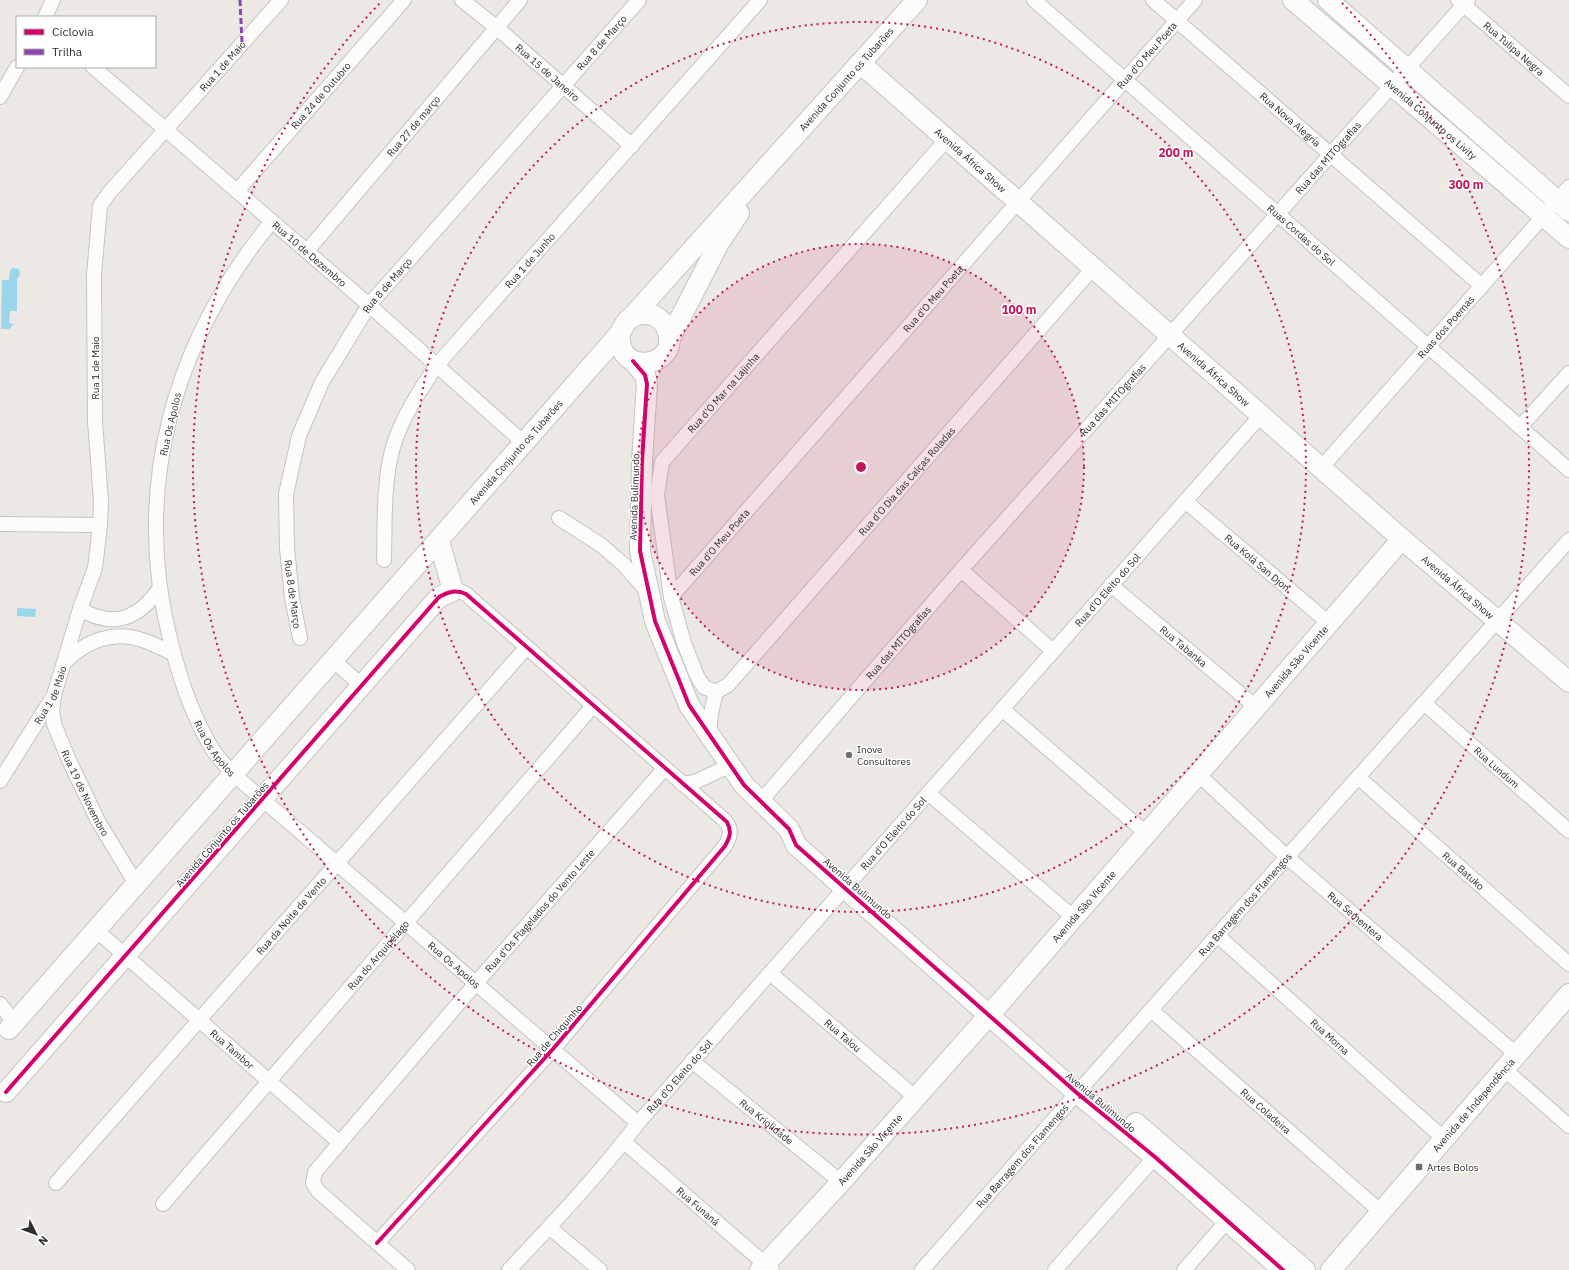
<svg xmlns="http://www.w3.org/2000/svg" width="1569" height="1270" font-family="'IBM Plex Sans',sans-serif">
<rect width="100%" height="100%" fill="#ece8e4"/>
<!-- water -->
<g fill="#99d6ec">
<path d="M 13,268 L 19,269 L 20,275 L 17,279 L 17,311 L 10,311 L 9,323 L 14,324 L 9,329 L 1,329 L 2,280 L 9,280 L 10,270 Z"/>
<path d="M 17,608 L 36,609 L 35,617 L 17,616 Z"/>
</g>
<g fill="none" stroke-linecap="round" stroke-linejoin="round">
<!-- street casing -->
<g stroke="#c5c4c5" stroke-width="16">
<g id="street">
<path id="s1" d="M 462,0 L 496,27 L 632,146"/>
<path id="s2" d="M 1034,0 L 1569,470"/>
<path id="s3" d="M 1153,0 L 1482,286"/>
<path id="s4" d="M 1458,0 L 1569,96"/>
<path d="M 45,17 L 53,0"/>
<path id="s5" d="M 93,67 L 369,305 L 524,443"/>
<path d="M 0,97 L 17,67"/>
<path id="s6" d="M 237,191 L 404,0"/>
<path id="s7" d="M 272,221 C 173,342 131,489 171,643 C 180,679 193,718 213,750 C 218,758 226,766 232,773 L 638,1123"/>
<path id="s8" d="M 307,251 L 520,0"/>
<path d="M 1520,427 L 1569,373"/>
<path id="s9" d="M 1322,467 L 1569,187"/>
<path id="s10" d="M 1185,501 L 1330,624"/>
<path d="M 559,518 L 601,545 L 623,564 L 647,591"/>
<path d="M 0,524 L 100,525"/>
<path id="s11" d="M 384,560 C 385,522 383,483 393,447 C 402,417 420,390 437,365 L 760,0"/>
<path d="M 961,570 L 1053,651"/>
<path id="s12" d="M 1111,585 L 1257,708"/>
<path id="s13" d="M 671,597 L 1195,0"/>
<path d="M 80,609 C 114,629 138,619 160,588"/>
<path id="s14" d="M 300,638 L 292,598 L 287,548 L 286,494 L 299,436 L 322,382 L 369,305 L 639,0"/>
<path d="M 333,660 L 362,686"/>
<path d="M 65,662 C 86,641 113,630 142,640 C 153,643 163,649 174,654"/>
<path id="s15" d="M 716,692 L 704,687 L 697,676 L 684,643 L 671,597 L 657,495 L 662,462 L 947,139"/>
<path id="s16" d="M 716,692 L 728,685 L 1094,267"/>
<path id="s17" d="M 54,697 L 52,710 L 54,724 L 68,758 L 98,821 L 136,884"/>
<path id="s18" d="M 1424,703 L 1569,831"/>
<path d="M 1002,709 L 1147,834"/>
<path d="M 709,736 L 711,713 L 716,692"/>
<path id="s19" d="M 1198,774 L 1287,857 L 1516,1054"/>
<path id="s20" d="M 1358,777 L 1569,964"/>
<path id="s21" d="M 0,781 L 54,695 L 80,609 L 95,568 L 100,525 L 101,502 L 95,421 L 94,275 L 100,206 L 109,193 L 281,0"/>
<path d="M 682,784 L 695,782 L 729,766"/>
<path d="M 928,793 L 1073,917"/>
<path id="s22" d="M 760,802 L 961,570 L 1468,0"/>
<path id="s23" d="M 96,930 L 340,1143"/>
<path id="s24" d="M 1217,935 L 1443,1138"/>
<path id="s25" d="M 770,973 L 915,1097"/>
<path d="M 0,1004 L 14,1023"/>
<path id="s26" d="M 1151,1010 L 1381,1212"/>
<path id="s27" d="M 692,1061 L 841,1182"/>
<path d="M 1503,1068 L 1569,1126"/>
<path id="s28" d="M 624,1142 L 772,1270"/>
<path id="s29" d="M 56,1183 L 526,648"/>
<path id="s30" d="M 163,1204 L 593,706"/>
<path d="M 549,1227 L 600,1270"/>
<path d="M 377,1243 L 553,1049 L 725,846 C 732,834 732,826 721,817 L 466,594 L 460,591 L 453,591"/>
<path id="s31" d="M 408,1270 L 318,1191 L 313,1183 L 315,1172 L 476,983 L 664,769"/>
<path id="s32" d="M 509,1270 C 553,1223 599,1175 638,1123 L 1262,414"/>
<path id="s33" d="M 922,1270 L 1077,1093 L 1569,540"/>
<path d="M 1055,1270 L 1155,1157"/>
<path d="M 1184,1270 L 1227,1221"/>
</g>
</g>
<!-- secondary casing -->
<g stroke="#c5c4c5" stroke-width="22">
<g id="secondary">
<path id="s34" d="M 1293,0 L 1569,238"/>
<path d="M 1328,0 L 1569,211"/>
<path id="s35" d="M 860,63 L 1402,539 L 1569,682"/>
<path id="s36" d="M 630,319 L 917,0"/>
<path d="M 669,340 L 719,243 L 739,213"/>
<path d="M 633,361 L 645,375 L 647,384 L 642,461 L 640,551 L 655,621 L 689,705 L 744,785 L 789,829 L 796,845 L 1077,1093 L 1155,1157 L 1283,1270"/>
<path id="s37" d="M 9,1029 L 593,364 C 602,354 611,344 619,334 C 623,329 624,323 629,319 C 636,314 645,313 653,315 C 659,318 665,323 667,330 C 683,366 615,380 620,332"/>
<path d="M 6,1092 L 439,597 L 453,591 L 439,540"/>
<path d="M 1136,1123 L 1305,1270"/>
<path id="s38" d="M 760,1270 L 841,1182 L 998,1005 L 1402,539"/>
<path id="s39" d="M 1331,1270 L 1569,994"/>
</g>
</g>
<!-- street -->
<use href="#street" stroke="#fcfcfb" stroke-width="14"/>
<!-- secondary -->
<use href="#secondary" stroke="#fcfcfb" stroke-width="20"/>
<!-- quiet -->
<path stroke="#8e44ad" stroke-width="3" stroke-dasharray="6 3" stroke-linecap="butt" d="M 240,0 L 242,43"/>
<!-- cycleway casing -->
<g stroke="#fff" stroke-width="6">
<g id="cycleway">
<path d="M 633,361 L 645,375 L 647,384 L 642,461 L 640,551 L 655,621 L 689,705 L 744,785 L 789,829 L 796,845 L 1077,1093 L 1155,1157 L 1283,1270"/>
<path d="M 6,1092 L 439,597 C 448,592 456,589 466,594 L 727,822 C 732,832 730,837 725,846 L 553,1049 L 377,1243"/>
</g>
</g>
<!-- cycleway -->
<use href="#cycleway" stroke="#d6006c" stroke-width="4"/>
</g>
<!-- distance rings -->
<circle cx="861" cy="467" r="223" fill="#c2185b" fill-opacity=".12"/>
<g fill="none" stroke="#c2185b" stroke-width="2" stroke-dasharray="2 4">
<circle cx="861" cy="467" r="223"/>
<circle cx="861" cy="467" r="445"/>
<path d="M1342 3A668 668 0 1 1 380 3"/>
</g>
<!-- markers -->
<g fill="#706f6e" stroke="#fff" stroke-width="1.5">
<circle cx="849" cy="755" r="4"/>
<rect x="1415" y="1163" width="8" height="8" rx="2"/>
</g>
<g text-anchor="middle" stroke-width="3" stroke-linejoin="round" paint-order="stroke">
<!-- street labels -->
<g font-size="10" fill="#2e2e2e" stroke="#fff">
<text dy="4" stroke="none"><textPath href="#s14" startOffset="704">Rua 8 de Março</textPath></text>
<text dy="4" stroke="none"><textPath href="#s4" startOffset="74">Rua Tulipa Negra</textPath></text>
<text dy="4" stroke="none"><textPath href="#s13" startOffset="721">Rua d'O Meu Poeta</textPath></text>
<text dy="4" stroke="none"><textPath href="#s21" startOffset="784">Rua 1 de Maio</textPath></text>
<text dy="4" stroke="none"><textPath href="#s1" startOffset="112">Rua 15 de Janeiro</textPath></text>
<text dy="4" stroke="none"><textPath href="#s36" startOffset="323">Avenida Conjunto os Tubarões</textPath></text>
<text dy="4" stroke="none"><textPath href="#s6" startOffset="127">Rua 24 de Outubro</textPath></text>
<text dy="4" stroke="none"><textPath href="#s3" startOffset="182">Rua Nova Alegria</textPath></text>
<text dy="4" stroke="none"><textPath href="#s34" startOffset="182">Avenida Conjunto os Livity</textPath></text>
<text dy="4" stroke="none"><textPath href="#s8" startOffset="164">Rua 27 de março</textPath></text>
<text dy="4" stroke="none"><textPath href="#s22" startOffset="859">Rua das MITOgrafias</textPath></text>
<text dy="4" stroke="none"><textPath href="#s35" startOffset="147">Avenida África Show</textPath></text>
<text dy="4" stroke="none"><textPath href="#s2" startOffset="356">Ruas Cordas do Sol</textPath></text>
<text dy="4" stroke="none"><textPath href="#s5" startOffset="286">Rua 10 de Dezembro</textPath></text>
<text dy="4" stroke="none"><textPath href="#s11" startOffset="347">Rua 1 de Junho</textPath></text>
<text dy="4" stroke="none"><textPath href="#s14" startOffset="380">Rua 8 de Março</textPath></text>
<text dy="4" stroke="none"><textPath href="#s13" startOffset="397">Rua d'O Meu Poeta</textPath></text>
<text dy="4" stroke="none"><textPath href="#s9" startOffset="187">Ruas dos Poemas</textPath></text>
<text transform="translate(95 368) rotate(-90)" y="4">Rua 1 de Maio</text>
<text dy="4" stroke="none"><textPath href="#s35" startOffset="471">Avenida África Show</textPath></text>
<text dy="4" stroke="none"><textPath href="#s15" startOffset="338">Rua d'O Mar na Lajinha</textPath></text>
<text dy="4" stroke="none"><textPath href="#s22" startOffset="535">Rua das MITOgrafias</textPath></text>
<text transform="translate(170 424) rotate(-77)" y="4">Rua Os Apolos</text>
<text dy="4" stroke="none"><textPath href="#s37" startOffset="768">Avenida Conjunto os Tubarões</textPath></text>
<text dy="4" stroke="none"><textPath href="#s16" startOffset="285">Rua d'O Dia das Calças Roladas</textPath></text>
<text transform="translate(634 497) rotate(-88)" y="4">Avenida Bulimundo</text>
<text dy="4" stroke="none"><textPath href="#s13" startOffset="73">Rua d'O Meu Poeta</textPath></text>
<text dy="4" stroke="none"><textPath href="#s10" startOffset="95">Rua Kolá San Djon</textPath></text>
<text dy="4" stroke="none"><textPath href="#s35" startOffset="795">Avenida África Show</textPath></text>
<text dy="4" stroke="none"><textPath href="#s32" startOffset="906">Rua d'O Eleito do Sol</textPath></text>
<text transform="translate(293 594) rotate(82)" y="4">Rua 8 de Março</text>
<text dy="4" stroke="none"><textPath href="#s22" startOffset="211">Rua das MITOgrafias</textPath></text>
<text dy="4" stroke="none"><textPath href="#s12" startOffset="95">Rua Tabanka</textPath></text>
<text dy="4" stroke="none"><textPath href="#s38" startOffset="811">Avenida São Vicente</textPath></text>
<text dy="4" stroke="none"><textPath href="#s21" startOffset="100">Rua 1 de Maio</textPath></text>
<text dy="4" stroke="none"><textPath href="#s7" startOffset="566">Rua Os Apolos</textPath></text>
<text dy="4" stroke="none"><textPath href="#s18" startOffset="97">Rua Lundum</textPath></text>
<text dy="4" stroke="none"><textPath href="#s17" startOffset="103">Rua 19 de Novembro</textPath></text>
<text dy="4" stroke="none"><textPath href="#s32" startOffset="582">Rua d'O Eleito do Sol</textPath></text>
<text transform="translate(222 834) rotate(-49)" y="4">Avenida Conjunto os Tubarões</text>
<text dy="4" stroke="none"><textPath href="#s20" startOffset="141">Rua Batuko</textPath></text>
<text transform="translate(858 888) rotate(41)" y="4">Avenida Bulimundo</text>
<text dy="4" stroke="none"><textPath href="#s33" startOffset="488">Rua Barragem dos Flamengos</textPath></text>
<text dy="4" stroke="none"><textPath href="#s38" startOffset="487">Avenida São Vicente</textPath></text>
<text dy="4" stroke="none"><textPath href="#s31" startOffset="485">Rua d'Os Flagelados do Vento Leste</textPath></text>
<text dy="4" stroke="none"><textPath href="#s29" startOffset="356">Rua da Noite de Vento</textPath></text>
<text dy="4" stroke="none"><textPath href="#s19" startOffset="212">Rua Sementera</textPath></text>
<text dy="4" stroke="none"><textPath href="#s30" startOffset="329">Rua do Arquipélago</textPath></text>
<text dy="4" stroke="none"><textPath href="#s7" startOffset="890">Rua Os Apolos</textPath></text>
<text transform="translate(554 1035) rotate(-49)" y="4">Rua de Chiquinho</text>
<text dy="4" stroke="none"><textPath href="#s25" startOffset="96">Rua Talou</textPath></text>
<text dy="4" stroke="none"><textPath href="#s24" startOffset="152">Rua Morna</textPath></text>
<text dy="4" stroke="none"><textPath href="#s23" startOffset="181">Rua Tambor</textPath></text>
<text dy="4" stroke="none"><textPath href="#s32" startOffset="258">Rua d'O Eleito do Sol</textPath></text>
<text transform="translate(1101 1102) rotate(40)" y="4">Avenida Bulimundo</text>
<text dy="4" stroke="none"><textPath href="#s39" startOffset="218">Avenida de Independência</textPath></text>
<text dy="4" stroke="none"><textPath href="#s26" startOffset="153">Rua Coladeira</textPath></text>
<text dy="4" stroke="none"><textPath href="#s27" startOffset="96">Rua Kriolidade</textPath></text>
<text dy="4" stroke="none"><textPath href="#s38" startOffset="163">Avenida São Vicente</textPath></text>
<text dy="4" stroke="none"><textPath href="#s33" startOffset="152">Rua Barragem dos Flamengos</textPath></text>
<text dy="4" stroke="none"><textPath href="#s28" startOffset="98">Rua Funaná</textPath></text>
</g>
<!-- poi labels -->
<g font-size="10" fill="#2e2e2e" stroke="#fff" text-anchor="start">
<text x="857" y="753">Inove<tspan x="857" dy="12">Consultores</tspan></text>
<text x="1427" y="1171">Artes Bolos</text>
</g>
</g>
<circle cx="861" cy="467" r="6" fill="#c2185b" stroke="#fff" stroke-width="2"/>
<g font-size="12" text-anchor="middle" font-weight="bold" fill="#c2185b" stroke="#fff" stroke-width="3" stroke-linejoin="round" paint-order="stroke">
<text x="1176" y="157">200 m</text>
<text x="1466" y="189">300 m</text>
<text x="1019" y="314">100 m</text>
</g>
<!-- legend -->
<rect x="16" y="16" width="140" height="52" fill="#ffffff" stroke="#ababab"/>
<rect x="24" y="29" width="20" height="6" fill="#d6006c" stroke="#ababab"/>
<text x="52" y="36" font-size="12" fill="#2e2e2e">Ciclovia</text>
<rect x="24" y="49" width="20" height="6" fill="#8e44ad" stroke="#ababab"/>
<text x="52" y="56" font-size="12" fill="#2e2e2e">Trilha</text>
<!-- north arrow -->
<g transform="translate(36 1234) rotate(132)" stroke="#ffffff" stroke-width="3" paint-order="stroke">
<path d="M0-3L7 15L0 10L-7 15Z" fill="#2e2e2e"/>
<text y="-6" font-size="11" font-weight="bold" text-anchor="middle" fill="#2e2e2e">N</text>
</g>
</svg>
